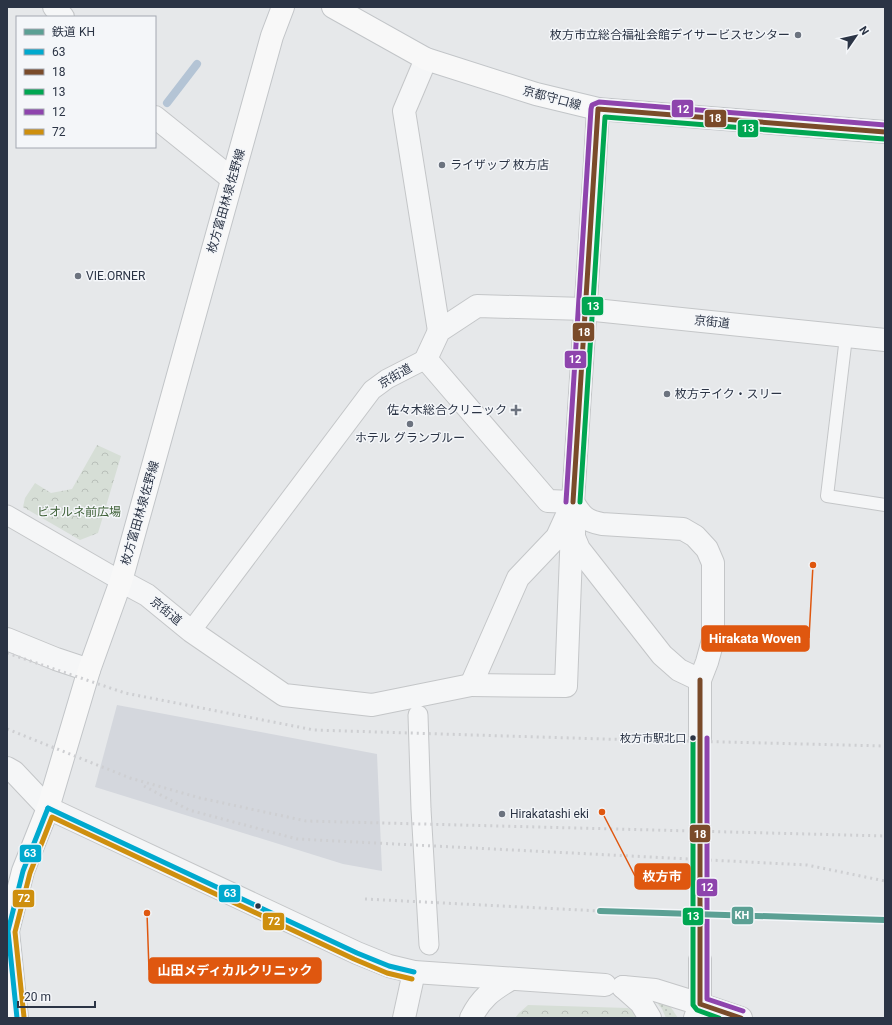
<svg xmlns="http://www.w3.org/2000/svg" width="892" height="1025" font-family="Roboto,'Noto Sans JP',sans-serif">
<defs>
<pattern id="grass-dots" width="8" height="8" patternUnits="userSpaceOnUse"><rect width="8" height="8" fill="#d6ded6"/><path d="M2 2h.1M6 6h.1" fill="none" stroke="#b8bfb9" stroke-width="1.8" stroke-linecap="round"/></pattern>
<pattern id="forest-crowns" width="20" height="18" patternUnits="userSpaceOnUse"><rect width="20" height="18" fill="#d6ded6"/><path d="M2 6a3 3 0 1 1 6 0M12 15a3 3 0 1 1 6 0" fill="none" stroke="#b8bfb9"/></pattern>
</defs>
<rect width="100%" height="100%" fill="#e6e8ea"/>
<!-- built -->
<path fill="#d4d7dd" d="M 117,705 L 377,754 L 382,871 L 343,864 L 95,787 Z"/>
<!-- grass -->
<path fill="url(#grass-dots)" d="M 655,1000 L 670,1006 L 678,1018 L 666,1018 L 662,1009 Z"/>
<!-- forest -->
<g fill="url(#forest-crowns)">
<path d="M 97,445 L 121,456 L 98,533 L 80,540 L 23,507 L 25,498 L 35,483 L 51,493 L 72,489 Z"/>
<path d="M 528,1005 L 628,1008 L 642,1018 L 515,1018 L 519,1013 Z"/>
</g>
<g fill="none" stroke-linecap="round" stroke-linejoin="round">
<!-- stream -->
<path stroke="#b4c4d5" stroke-width="8" d="M 167,103 L 197,64"/>
<!-- tertiary-tunnel -->
<path stroke="#c1c4c9" stroke-width="22" stroke-dasharray="22 11" stroke-linecap="butt" d="M 700,738 L 700,960"/>
<!-- service casing -->
<g stroke="#c4c6c8" stroke-width="14">
<path id="service" d="M 846,337 L 827,496 L 885,505"/>
</g>
<!-- pedestrian casing -->
<g stroke="#c4c6c8" stroke-width="21">
<g id="pedestrian">
<path d="M 7,515 L 121,581"/>
<path d="M 191,631 L 372,390 L 387,379 L 426,359"/>
<path d="M 418,715 L 421,809 L 429,945"/>
</g>
</g>
<!-- minor casing -->
<g stroke="#c4c6c8" stroke-width="24">
<g id="minor">
<path d="M 54,7 L 63,17"/>
<path d="M 426,59 L 404,111 L 439,331"/>
<path d="M 155,117 L 232,179"/>
<path d="M 573,502 L 548,501 L 426,359 L 439,331 L 477,306 L 585,309 L 885,340"/>
<path d="M 121,581 L 147,595 L 191,631 L 284,695 L 372,705 L 471,685"/>
<path d="M 7,639 L 56,659 L 89,670"/>
<path d="M 7,768 L 14,772 L 48,808 L 357,953 L 389,966 L 414,972 L 605,985"/>
<path d="M 623,987 L 655,990 L 700,1004 L 695,1018"/>
<path d="M 623,987 L 641,1003 L 650,1018"/>
<path d="M 404,1018 L 414,972"/>
<path d="M 471,1018 C 481,998 492,990 511,979"/>
</g>
</g>
<!-- tertiary casing -->
<g stroke="#c4c6c8" stroke-width="24">
<g id="tertiary">
<path d="M 573,502 L 557,537 L 518,578 L 471,685 L 566,686 L 573,502 L 595,162 L 598,109"/>
<path d="M 573,502 C 581,516 586,521 602,524 L 683,529 L 695,536 L 707,549 L 713,563 L 713,640 L 707,662 L 700,680 L 700,738"/>
<path d="M 574,531 L 574,537 L 579,549 L 662,655 L 679,670 L 700,680"/>
<path d="M 700,960 L 700,1004 L 741,1018"/>
</g>
</g>
<!-- primary casing -->
<g stroke="#c2c5c8" stroke-width="24">
<g id="primary">
<path d="M 333,7 L 426,59 L 536,94 L 598,109 L 885,132"/>
<path d="M 17,1018 L 8,931 L 23,871 L 48,808 L 89,670 L 121,581 L 272,36 L 283,7"/>
</g>
</g>
<!-- service -->
<use href="#service" stroke="#f5f6f7" stroke-width="12"/>
<!-- pedestrian -->
<use href="#pedestrian" stroke="#f5f6f7" stroke-width="19"/>
<!-- minor -->
<use href="#minor" stroke="#f5f6f7" stroke-width="22"/>
<!-- tertiary -->
<use href="#tertiary" stroke="#f5f6f7" stroke-width="22"/>
<!-- primary -->
<use href="#primary" stroke="#f8f8f8" stroke-width="22"/>
<!-- rail -->
<g stroke="#cecfd2" stroke-width="3" stroke-dasharray="2 4" stroke-linecap="butt">
<path d="M 7,653 L 125,693 L 314,730 L 603,739 L 885,746"/>
<path d="M 7,729 L 130,778 L 200,798 L 306,821 L 885,836"/>
<path d="M 144,786 L 189,810 L 297,839 L 807,865 L 885,881"/>
<path d="M 365,899 L 600,911"/>
</g>
<!-- bus-1 casing -->
<g stroke="#f4f6f9" stroke-width="8">
<g id="bus-1">
<path d="M 48,808 L 357,953 L 389,966 L 414,972"/>
<path d="M 17,1018 L 8,931 L 23,871 L 48,808"/>
</g>
</g>
<!-- bus-2 casing -->
<g stroke="#f4f6f9" stroke-width="8">
<g id="bus-2">
<path d="M 573,502 L 598,109 L 885,132"/>
<path d="M 700,680 L 700,1004 L 741,1018"/>
</g>
</g>
<!-- bus-3 casing -->
<g stroke="#f4f6f9" stroke-width="8">
<g id="bus-3">
<path d="M 580,502 L 605,117 L 884,139"/>
<path d="M 693,738 L 693,1005 L 697,1010 L 719,1018"/>
</g>
</g>
<!-- bus-4 casing -->
<g stroke="#f4f6f9" stroke-width="8">
<g id="bus-4">
<path d="M 566,502 L 591,109 L 592,105 L 599,102 L 885,125"/>
<path d="M 707,738 L 707,999 L 743,1011"/>
</g>
</g>
<!-- bus-5 casing -->
<g stroke="#f4f6f9" stroke-width="8">
<path id="bus-5" d="M 24,1017 L 15,932 L 30,873 L 52,817 L 354,959 L 387,973 L 412,979"/>
</g>
<!-- bus-1 -->
<use href="#bus-1" stroke="#00a9ce" stroke-width="5"/>
<!-- bus-2 -->
<use href="#bus-2" stroke="#7a4b2a" stroke-width="5"/>
<!-- bus-3 -->
<use href="#bus-3" stroke="#00a651" stroke-width="5"/>
<!-- bus-4 -->
<use href="#bus-4" stroke="#8e44ad" stroke-width="5"/>
<!-- bus-5 -->
<use href="#bus-5" stroke="#ce8f0e" stroke-width="5"/>
<!-- rail-1 casing -->
<g stroke="#f4f6f9" stroke-width="9">
<path id="rail-1" d="M 600,911 L 885,920"/>
</g>
<!-- rail-1 -->
<use href="#rail-1" stroke="#5ba094" stroke-width="6"/>
</g>
<!-- markers -->
<g fill="#6c737f" stroke="#f4f6f9" stroke-width="1.5">
<circle cx="798" cy="35" r="4"/>
<circle cx="442" cy="165" r="4"/>
<circle cx="78" cy="276" r="4"/>
<circle cx="667" cy="394" r="4"/>
<path d="M514 404h4v4h4v4h-4v4h-4v-4h-4v-4h4z"/>
<circle cx="410" cy="424" r="4"/>
<circle cx="502" cy="814" r="4"/>
</g>
<g fill="#2b3445" stroke="#f4f6f9" stroke-width="1.5">
<circle cx="693" cy="738" r="3.5"/>
<circle cx="258" cy="906" r="3.5"/>
</g>
<g text-anchor="middle" stroke-width="3" stroke-linejoin="round" paint-order="stroke">
<!-- bus labels -->
<g font-size="11" fill="#2b3445" stroke="#f4f6f9" text-anchor="end">
<text x="686" y="742">枚方市駅北口</text>
</g>
<!-- poi labels -->
<g font-size="12" fill="#2b3445" stroke="#f4f6f9" text-anchor="start">
<text x="790" y="39" text-anchor="end">枚方市立総合福祉会館デイサービスセンター</text>
<text x="450" y="169">ライザップ 枚方店</text>
<text x="86" y="280">VIE.ORNER</text>
<text x="675" y="398">枚方テイク・スリー</text>
<text x="507" y="414" text-anchor="end">佐々木総合クリニック</text>
<text x="410" y="442" text-anchor="middle">ホテル グランブルー</text>
<text x="510" y="818">Hirakatashi eki</text>
</g>
<!-- street labels -->
<g font-size="12" fill="#2b3445" stroke="#f4f6f9">
<text transform="translate(552 98) rotate(15)" y="4">京都守口線</text>
<text transform="translate(226 201) rotate(-74)" y="4">枚方富田林泉佐野線</text>
<text transform="translate(712 322) rotate(6)" y="4">京街道</text>
<text transform="translate(395 376) rotate(-30)" y="4">京街道</text>
<text transform="translate(140 513) rotate(-74)" y="4">枚方富田林泉佐野線</text>
<text transform="translate(166 611) rotate(39)" y="4">京街道</text>
</g>
<!-- park labels -->
<g font-size="12" fill="#3f6138" stroke="#f4f6f9">
<text x="79" y="516">ビオルネ前広場</text>
</g>
</g>
<!-- callouts -->
<path fill="none" stroke="#df570f" stroke-width="1.5" d="M813 565L809 638M602 812L635 876M147 913L149 970"/>
<g fill="#df570f" stroke="#f4f6f9" stroke-width="1.5">
<circle cx="813" cy="565" r="4"/>
<circle cx="602" cy="812" r="4"/>
<circle cx="147" cy="913" r="4"/>
</g>
<g fill="#df570f" stroke="#df570f" stroke-width="1.5">
<rect x="702" y="626" width="107" height="25" rx="4"/>
<rect x="635" y="864" width="55" height="25" rx="4"/>
<rect x="149" y="958" width="172" height="25" rx="4"/>
</g>
<g font-size="13" text-anchor="middle" font-weight="bold" fill="#fff">
<text x="755" y="643">Hirakata Woven</text>
<text x="662" y="881">枚方市</text>
<text x="235" y="975">山田メディカルクリニック</text>
</g>
<g stroke="#f4f6f9" stroke-width="1.5">
<rect x="671" y="99" width="23" height="19" rx="4" fill="#8e44ad"/>
<rect x="704" y="109" width="23" height="19" rx="4" fill="#7a4b2a"/>
<rect x="737" y="119" width="22" height="19" rx="4" fill="#00a651"/>
<rect x="581" y="296" width="23" height="20" rx="4" fill="#00a651"/>
<rect x="572" y="322" width="23" height="20" rx="4" fill="#7a4b2a"/>
<rect x="564" y="350" width="23" height="19" rx="4" fill="#8e44ad"/>
<rect x="689" y="824" width="22" height="19" rx="4" fill="#7a4b2a"/>
<rect x="19" y="844" width="23" height="19" rx="4" fill="#00a9ce"/>
<rect x="696" y="878" width="22" height="19" rx="4" fill="#8e44ad"/>
<rect x="218" y="884" width="23" height="19" rx="4" fill="#00a9ce"/>
<rect x="12" y="889" width="23" height="19" rx="4" fill="#ce8f0e"/>
<rect x="731" y="906" width="23" height="19" rx="4" fill="#5ba094"/>
<rect x="682" y="907" width="22" height="19" rx="4" fill="#00a651"/>
<rect x="262" y="912" width="23" height="19" rx="4" fill="#ce8f0e"/>
</g>
<g font-size="11" text-anchor="middle" font-weight="bold" fill="#fff">
<text x="683" y="113">12</text>
<text x="715" y="122">18</text>
<text x="748" y="132">13</text>
<text x="593" y="310">13</text>
<text x="584" y="336">18</text>
<text x="575" y="363">12</text>
<text x="700" y="838">18</text>
<text x="30" y="857">63</text>
<text x="707" y="891">12</text>
<text x="230" y="897">63</text>
<text x="24" y="902">72</text>
<text x="742" y="919">KH</text>
<text x="693" y="920">13</text>
<text x="274" y="925">72</text>
</g>
<!-- border -->
<rect width="892" height="1025" fill="none" stroke="#2b3445" stroke-width="16"/>
<!-- legend -->
<rect x="16" y="16" width="140" height="132" fill="#f4f6f9" stroke="#a4a8b1"/>
<rect x="24" y="29" width="20" height="6" fill="#5ba094" stroke="#a4a8b1"/>
<text x="52" y="36" font-size="12" fill="#2b3445">鉄道 KH</text>
<rect x="24" y="49" width="20" height="6" fill="#00a9ce" stroke="#a4a8b1"/>
<text x="52" y="56" font-size="12" fill="#2b3445">63</text>
<rect x="24" y="69" width="20" height="6" fill="#7a4b2a" stroke="#a4a8b1"/>
<text x="52" y="76" font-size="12" fill="#2b3445">18</text>
<rect x="24" y="89" width="20" height="6" fill="#00a651" stroke="#a4a8b1"/>
<text x="52" y="96" font-size="12" fill="#2b3445">13</text>
<rect x="24" y="109" width="20" height="6" fill="#8e44ad" stroke="#a4a8b1"/>
<text x="52" y="116" font-size="12" fill="#2b3445">12</text>
<rect x="24" y="129" width="20" height="6" fill="#ce8f0e" stroke="#a4a8b1"/>
<text x="52" y="136" font-size="12" fill="#2b3445">72</text>
<!-- north arrow -->
<g transform="translate(856 36) rotate(56)" stroke="#f4f6f9" stroke-width="3" paint-order="stroke">
<path d="M0-3L7 15L0 10L-7 15Z" fill="#2b3445"/>
<text y="-6" font-size="11" font-weight="bold" text-anchor="middle" fill="#2b3445">N</text>
</g>
<!-- scale -->
<path d="M18 1001v6h77v-6" fill="none" stroke="#2b3445" stroke-width="2"/>
<text x="24" y="1001" font-size="12" fill="#2b3445" stroke="#f4f6f9" stroke-width="3" paint-order="stroke">20 m</text>
</svg>
